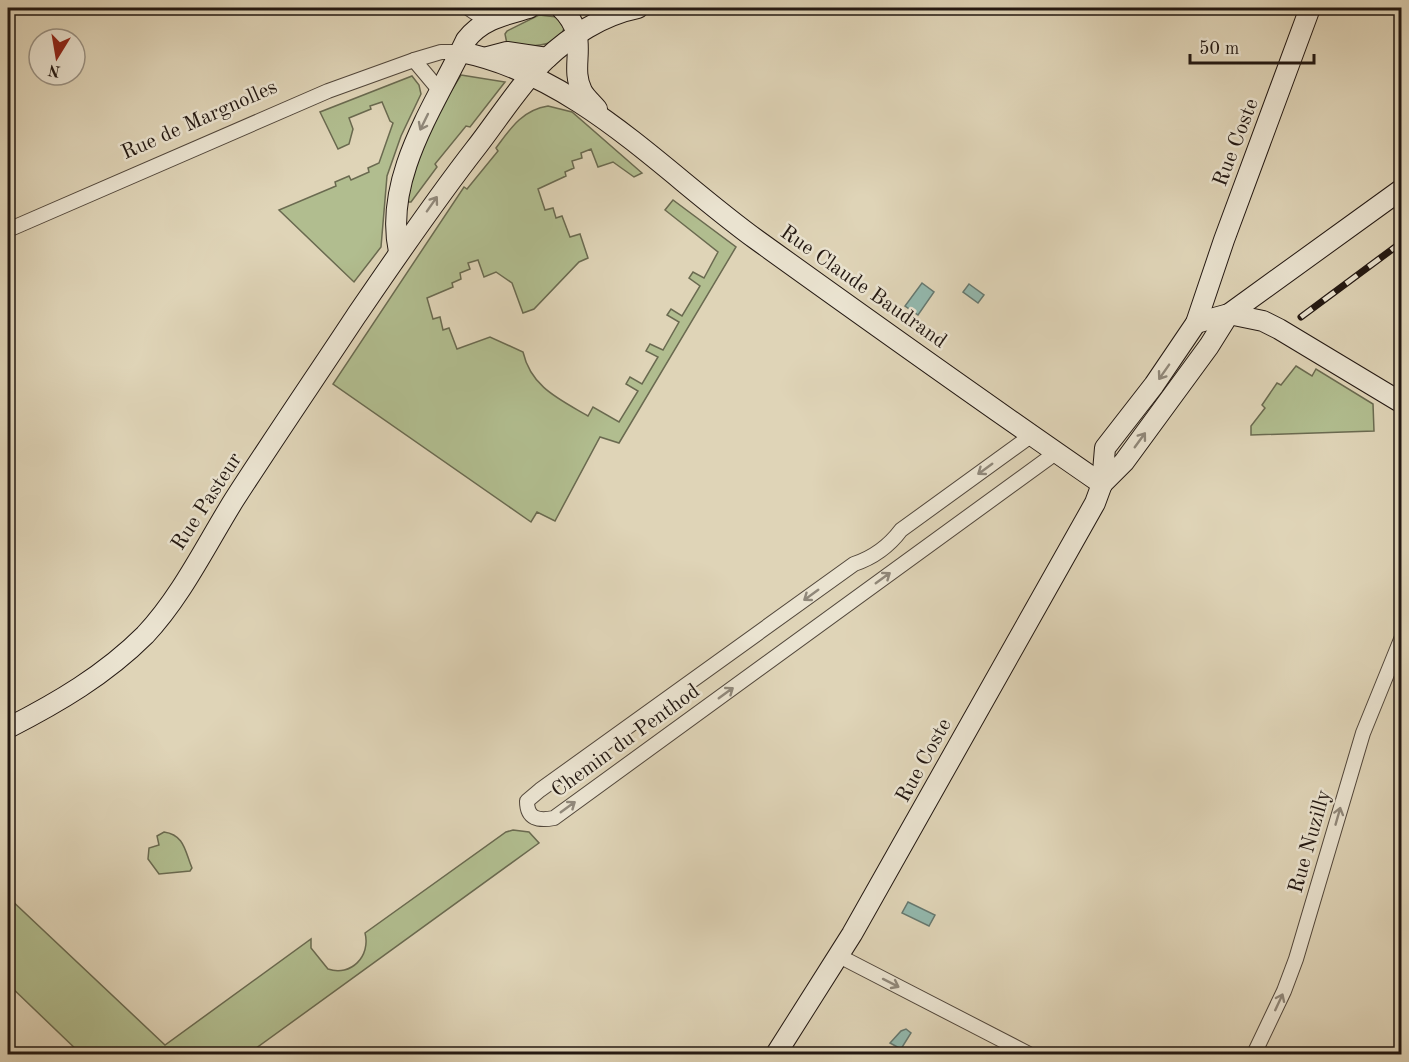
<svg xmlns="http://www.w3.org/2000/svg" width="1409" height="1062" font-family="'Old Standard TT',serif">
<rect width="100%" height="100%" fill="#dfd4b7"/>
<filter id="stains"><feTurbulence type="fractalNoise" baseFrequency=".00333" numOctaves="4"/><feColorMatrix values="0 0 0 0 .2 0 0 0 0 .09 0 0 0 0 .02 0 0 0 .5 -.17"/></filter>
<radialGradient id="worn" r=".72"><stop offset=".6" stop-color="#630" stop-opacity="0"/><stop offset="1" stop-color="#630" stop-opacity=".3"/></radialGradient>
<!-- green -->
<g fill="#b1bd8f" stroke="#6a6a50" stroke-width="1.5">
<path d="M 539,15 L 557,17 L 564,28 C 559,50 524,46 507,44 L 505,34 L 507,31 Z"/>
<path d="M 461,75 L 505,82 L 470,127 L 466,126 L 435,164 L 437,167 L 411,202 L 407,202 C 403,173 445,100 461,75 Z"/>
<path d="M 412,76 L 419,85 L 421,94 L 401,136 L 387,176 L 381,247 L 354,282 L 279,210 L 336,186 L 335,182 L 349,176 L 351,180 L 369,172 L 368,168 L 379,163 L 393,123 L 390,121 L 382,102 L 370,106 L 371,109 L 349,118 L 353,129 L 349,144 L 338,149 L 320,112 Z"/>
<path d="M 548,106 L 572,112 L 642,173 L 634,177 L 613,162 L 598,167 L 591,149 L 581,153 L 582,158 L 572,161 L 574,168 L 565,172 L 566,176 L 538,189 L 545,210 L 553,208 L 556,218 L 562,216 L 570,237 L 580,234 L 588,258 L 579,262 L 534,309 L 523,313 L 512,283 L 496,272 L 484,277 L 478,260 L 468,263 L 470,269 L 460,273 L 461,279 L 452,283 L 453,287 L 427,298 L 433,319 L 440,317 L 443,330 L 449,328 L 457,349 L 490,337 L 523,352 C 531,387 559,399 588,416 L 593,407 L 619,422 L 638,391 L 626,384 L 630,377 L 642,384 L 658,357 L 646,351 L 650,344 L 663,350 L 679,322 L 667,315 L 671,309 L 682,316 L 700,286 L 689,278 L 693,272 L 704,278 L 718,252 L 665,210 L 673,200 L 736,247 L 619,443 L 600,437 L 555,521 L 537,512 L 531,522 L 333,384 L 464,187 L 467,189 L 498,151 L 496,148 C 510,129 522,110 548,106 Z"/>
<path d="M 1296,366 L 1312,376 L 1316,369 L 1373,404 L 1374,431 L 1251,435 L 1251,426 L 1265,408 L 1262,405 L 1277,383 L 1281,385 Z"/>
<path d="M 513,830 L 529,832 L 539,843 L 248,1054 L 81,1054 L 8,984 L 8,897 L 165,1045 L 311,939 L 311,948 L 328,969 C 351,977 371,956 365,933 L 506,832 Z"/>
<path d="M 164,832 C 185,835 185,852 192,868 L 190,871 L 159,874 L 148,859 L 149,848 L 159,845 L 157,836 Z"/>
</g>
<!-- water -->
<g fill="#93b8ad" stroke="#66786f" stroke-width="1.5">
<path d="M 922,283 L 934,292 L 918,315 L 905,306 Z"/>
<path d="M 969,284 L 984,295 L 978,303 L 963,292 Z"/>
<path d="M 908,902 L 935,915 L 929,926 L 902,913 Z"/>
<path d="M 906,1029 L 911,1033 L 901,1049 L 890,1043 L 901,1031 Z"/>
</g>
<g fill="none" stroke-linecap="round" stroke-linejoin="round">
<!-- street casing -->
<g stroke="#52473b" stroke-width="16">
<g id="street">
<path d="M 468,8 L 487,21"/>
<path d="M 414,60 L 440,91"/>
<path d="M 8,230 L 328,91 L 414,60 L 441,52 L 461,52"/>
<path d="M 1032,435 L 901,530 C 889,546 872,558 854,564 L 540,790 L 527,801 C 527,819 538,821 554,818 L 1057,452"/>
<path d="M 839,956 L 1029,1054"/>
<path d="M 1254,1054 L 1284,991 L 1296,959 L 1363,733 L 1402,637"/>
</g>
</g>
<!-- secondary casing -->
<g stroke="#231812" stroke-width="22">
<g id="secondary">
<path d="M 561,8 C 592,38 568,64 582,91 C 585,97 593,104 597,109"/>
<path d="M 461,52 C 579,76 663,172 757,240 C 871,322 986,404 1102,484"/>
<path d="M 488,57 L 507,52 L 547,58"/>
<path d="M 399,252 C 383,177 436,104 466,40 C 482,19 505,15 529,8"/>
<path d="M 1229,314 L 1263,321 L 1279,329 L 1402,403"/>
<path d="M 1196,323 L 1229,314 L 1402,189"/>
<path d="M 1102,484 L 1124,462 L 1209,346 L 1229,314"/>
<path d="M 8,728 C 57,703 105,675 145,635 C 181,597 206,545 234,500 C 274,438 315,378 356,316 C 395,259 433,203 475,149 C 497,121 520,84 545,60 C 570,36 603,15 638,8"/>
<path d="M 776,1054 L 852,934 L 1095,503 L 1102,484 L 1105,448 L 1154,385 L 1196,323 L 1224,240 L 1310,8"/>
</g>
</g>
<!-- street -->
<use href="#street" stroke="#eae3d0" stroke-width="14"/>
<!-- secondary -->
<use href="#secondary" stroke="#eae3d0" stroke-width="20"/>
<!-- rail casing -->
<g stroke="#231812" stroke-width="7">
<path id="rail" d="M 1301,317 L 1402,242"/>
</g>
<!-- rail -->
<use href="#rail" stroke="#eae3d0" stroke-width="4.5" stroke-dasharray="14" stroke-linecap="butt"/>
</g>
<!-- one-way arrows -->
<defs><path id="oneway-shaft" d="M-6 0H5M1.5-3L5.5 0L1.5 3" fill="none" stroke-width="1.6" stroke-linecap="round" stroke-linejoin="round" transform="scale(1.5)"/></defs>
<g stroke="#90887a">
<use href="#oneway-shaft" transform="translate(424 122) rotate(116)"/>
<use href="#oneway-shaft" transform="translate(432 204) rotate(-55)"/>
<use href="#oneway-shaft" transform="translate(1164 372) rotate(125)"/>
<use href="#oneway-shaft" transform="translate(1140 440) rotate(-54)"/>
<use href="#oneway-shaft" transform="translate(985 469) rotate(144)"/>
<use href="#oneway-shaft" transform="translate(883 578) rotate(-36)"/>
<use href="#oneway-shaft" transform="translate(811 595) rotate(144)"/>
<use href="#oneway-shaft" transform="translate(726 693) rotate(-36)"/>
<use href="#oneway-shaft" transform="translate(568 807) rotate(-36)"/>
<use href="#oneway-shaft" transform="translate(1338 816) rotate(-74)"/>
<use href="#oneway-shaft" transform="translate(891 983) rotate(27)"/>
<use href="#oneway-shaft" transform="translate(1279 1002) rotate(-65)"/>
</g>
<g text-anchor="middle" stroke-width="5" stroke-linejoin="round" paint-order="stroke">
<!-- street labels -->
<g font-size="21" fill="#231812" stroke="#eae3d0">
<text transform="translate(199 119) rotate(-24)" y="7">Rue de Margnolles</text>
<text transform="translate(1235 142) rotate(-69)" y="7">Rue Coste</text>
<text transform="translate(864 286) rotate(35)" y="7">Rue Claude Baudrand</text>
<text transform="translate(206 501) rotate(-57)" y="7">Rue Pasteur</text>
<text transform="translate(625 740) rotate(-36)" y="7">Chemin du Penthod</text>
<text transform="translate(923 760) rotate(-61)" y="7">Rue Coste</text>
<text transform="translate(1309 841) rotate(-74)" y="7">Rue Nuzilly</text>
</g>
</g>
<!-- margin -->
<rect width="1409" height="1062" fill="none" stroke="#dfd4b7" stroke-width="30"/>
<rect x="9" y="9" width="1391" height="1044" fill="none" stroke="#231812" stroke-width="3"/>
<rect x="15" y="15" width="1379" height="1032" fill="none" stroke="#231812" stroke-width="1.5"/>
<!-- north arrow -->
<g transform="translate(57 57) rotate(191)"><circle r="28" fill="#eae3d0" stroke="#9a9284" stroke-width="1.5"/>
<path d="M0-4.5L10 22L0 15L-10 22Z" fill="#8f2418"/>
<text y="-9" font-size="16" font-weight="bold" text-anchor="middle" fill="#231812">N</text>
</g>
<!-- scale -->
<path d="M1190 54v9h124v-9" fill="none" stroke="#231812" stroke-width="3"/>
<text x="1199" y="54" font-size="18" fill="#231812" stroke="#eae3d0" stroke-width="4.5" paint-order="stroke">50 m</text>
<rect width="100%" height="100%" filter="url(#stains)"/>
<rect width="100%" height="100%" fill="url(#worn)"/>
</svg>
